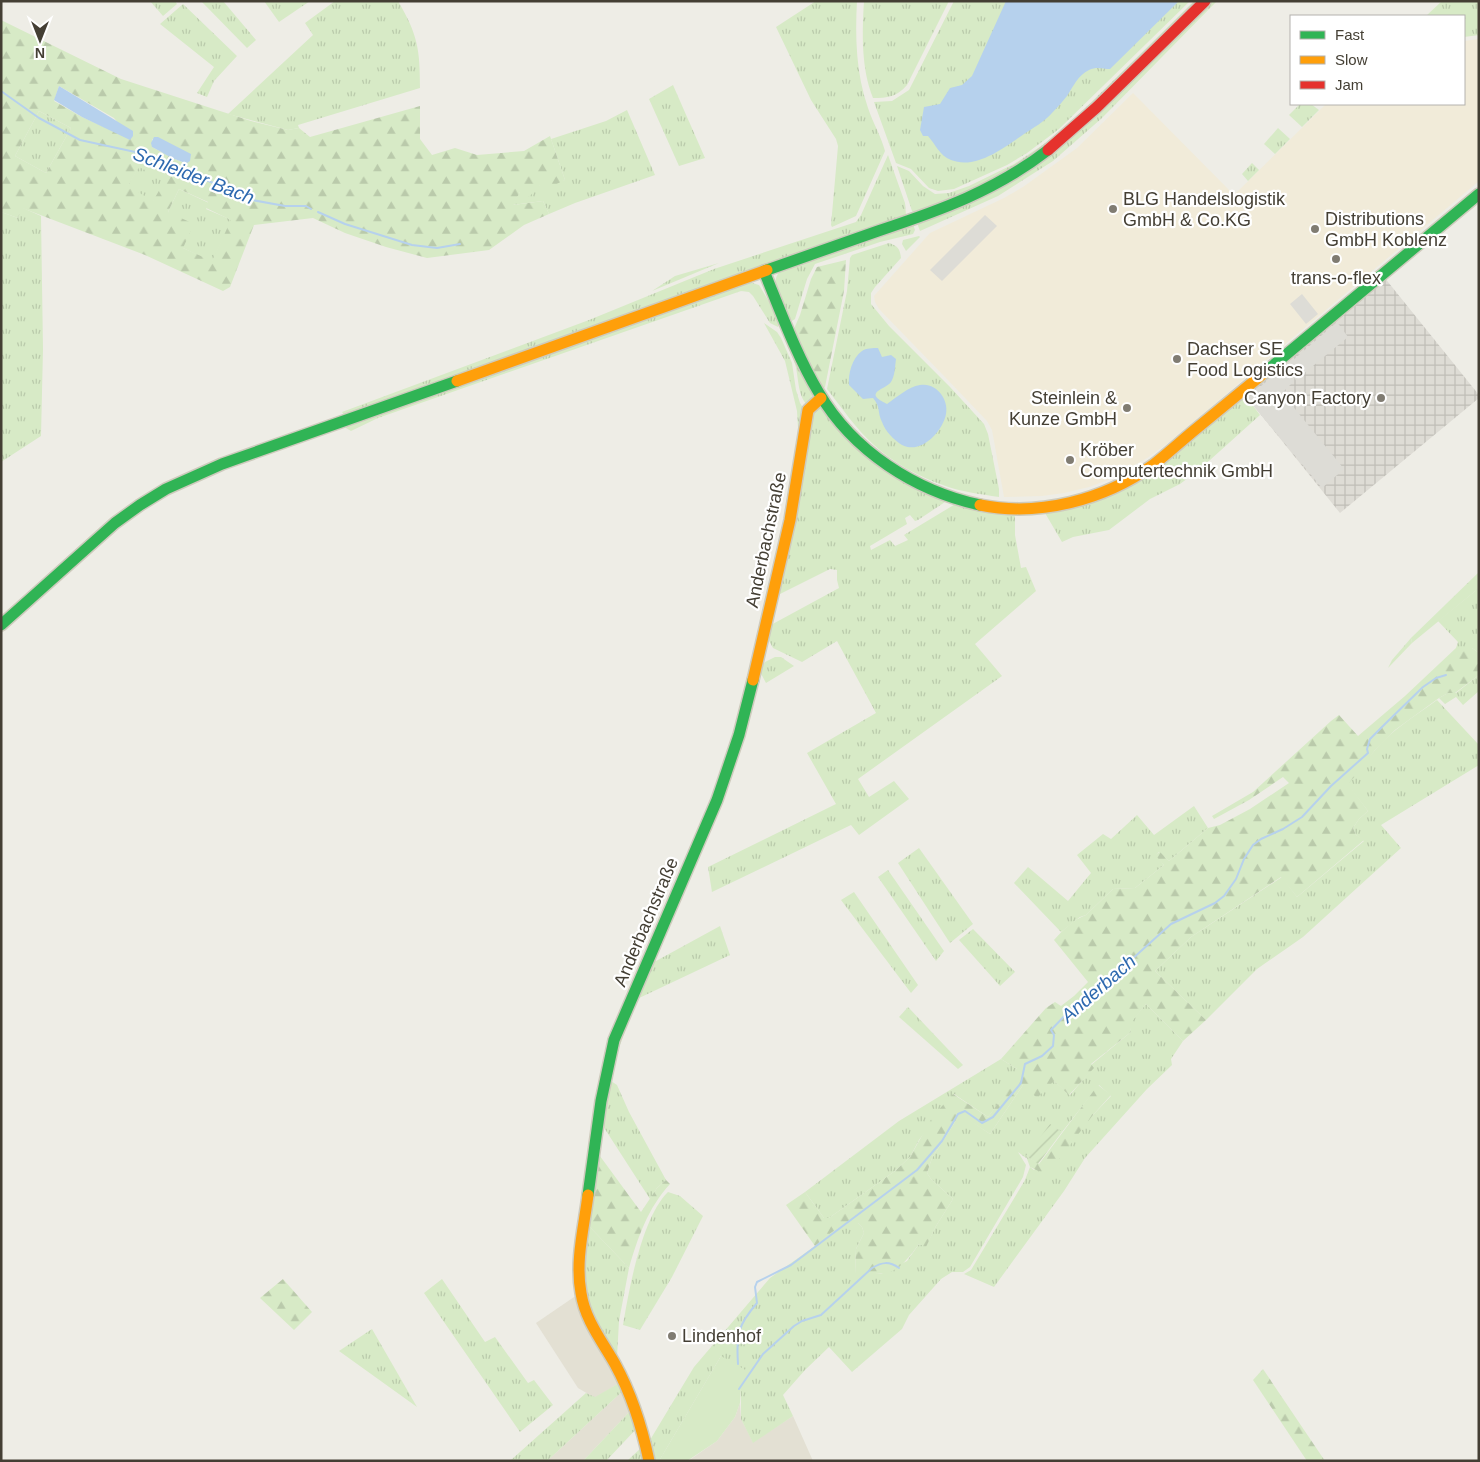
<svg xmlns="http://www.w3.org/2000/svg" width="1480" height="1462" font-family="Arial,sans-serif">
<defs>
<pattern id="industrial-grid" width="8" height="8" patternUnits="userSpaceOnUse" patternTransform="scale(1.25)"><rect width="8" height="8" fill="#dedcd5"/><path d="M0 4h8M4 0v8" fill="none" stroke="#c0beb7"/></pattern>
<pattern id="grass-tufts" width="24" height="20" patternUnits="userSpaceOnUse" patternTransform="scale(1.25)"><rect width="24" height="20" fill="#d7eac6"/><path d="M3 7l-1-3M5 7V3M7 7l1-3M15 17l-1-3M17 17v-4M19 17l1-3" fill="none" stroke="#bacaab"/></pattern>
<pattern id="forest-firs" width="22" height="20" patternUnits="userSpaceOnUse" patternTransform="scale(1.25)"><rect width="22" height="20" fill="#d7eac6"/><path d="M5 1l3.5 6h-7zM16 11l3.5 6h-7z" fill="#bacaab"/></pattern>
<pattern id="garden-furrows" width="10" height="10" patternUnits="userSpaceOnUse" patternTransform="scale(1.25)"><rect width="10" height="10" fill="#d7eac6"/><path d="M-1 1l2-2M0 10L10 0M9 11l2-2" fill="none" stroke="#bacaab"/></pattern>
</defs>
<rect width="100%" height="100%" fill="#eeede6"/>
<!-- residential -->
<g fill="#e3e0d3">
<path d="M 577,1295 L 621,1382 L 595,1398 L 578,1388 L 536,1323 Z"/>
<path d="M 625,1389 L 633,1408 L 583,1461 L 547,1461 Z"/>
<path d="M 740,1403 L 741,1419 L 753,1442 L 793,1416 L 813,1461 L 688,1461 L 717,1441 L 735,1417 Z"/>
</g>
<!-- commercial -->
<path fill="#f1ebd9" d="M 1479,39 L 1479,181 L 1168,443 L 1147,458 L 1108,480 L 1089,487 L 1064,493 L 1042,496 L 1004,497 L 992,430 L 987,421 L 945,377 L 879,309 L 875,302 L 874,296 L 930,233 L 1004,198 L 1023,187 L 1077,148 L 1133,93 L 1234,195 L 1326,104 L 1464,104 L 1464,41 Z"/>
<!-- industrial -->
<path fill="url(#industrial-grid)" d="M 1384,277 L 1479,395 L 1479,398 L 1340,513 L 1245,395 Z"/>
<!-- grass -->
<g fill="url(#grass-tufts)">
<path d="M 150,1 L 175,1 L 177,4 L 163,16 Z"/>
<path d="M 201,1 L 223,1 L 256,40 L 247,48 Z"/>
<path d="M 264,1 L 310,1 L 279,22 Z"/>
<path d="M 335,1 L 398,1 C 418,35 420,50 420,88 L 298,125 L 299,128 L 288,130 L 228,114 L 313,35 L 305,23 Z"/>
<path d="M 816,1 L 857,1 C 855,37 856,74 868,108 C 873,123 881,136 885,151 L 856,216 L 832,227 L 831,225 L 838,146 L 836,139 L 811,100 L 776,27 Z"/>
<path d="M 864,1 L 949,1 L 907,85 C 897,97 887,98 873,98 C 861,69 862,32 864,1 Z"/>
<path d="M 954,1 L 1190,1 L 1059,129 L 1027,153 L 1007,165 L 954,189 L 938,191 L 929,188 L 911,169 L 896,163 L 874,102 L 892,101 L 909,90 Z"/>
<path d="M 1194,1 L 1199,1 L 1073,125 L 1013,171 L 968,194 L 915,213 L 912,211 L 897,166 L 909,171 L 923,186 L 935,194 L 949,193 L 969,186 L 1014,164 L 1044,144 L 1070,123 Z"/>
<path d="M 1210,1 L 1217,1 L 1102,118 L 1053,161 L 998,196 L 920,231 L 917,223 L 1000,187 Z"/>
<path d="M 1442,1 L 1479,1 L 1479,35 L 1464,37 L 1464,16 L 1426,16 Z"/>
<path d="M 183,4 L 237,56 L 214,81 L 207,97 L 197,93 L 214,67 L 160,24 Z"/>
<path d="M 673,85 L 705,158 L 679,166 L 649,99 Z"/>
<path d="M 1300,104 L 1311,104 L 1319,110 L 1302,127 L 1289,115 Z"/>
<path d="M 627,110 L 655,175 L 575,203 L 549,214 L 543,201 L 512,205 L 520,192 L 540,185 L 565,180 L 551,139 L 606,121 Z"/>
<path d="M 39,111 L 71,128 L 46,173 L 15,156 Z"/>
<path d="M 1278,128 L 1290,139 L 1275,154 L 1264,144 Z"/>
<path d="M 888,155 L 905,203 L 906,215 L 780,259 L 680,298 L 344,415 L 342,412 L 589,320 L 714,269 L 856,222 L 861,215 Z"/>
<path d="M 152,159 L 172,170 L 153,202 L 127,187 L 139,166 Z"/>
<path d="M 1252,163 L 1259,170 L 1248,181 L 1242,174 Z"/>
<path d="M 179,189 L 209,203 L 206,209 L 232,220 L 212,262 L 183,248 L 168,212 Z"/>
<path d="M 21,207 L 41,216 L 43,349 L 41,436 L 1,462 L 1,212 L 18,218 Z"/>
<path d="M 913,224 L 915,230 L 913,234 L 880,242 L 815,264 L 807,279 L 795,319 L 792,321 C 784,308 767,286 780,271 Z"/>
<path d="M 919,236 L 920,237 L 906,251 L 902,244 L 903,240 Z"/>
<path d="M 889,243 C 898,246 900,249 901,258 L 875,287 L 871,293 L 871,304 L 889,326 L 950,387 L 984,424 L 988,434 L 999,489 L 999,497 C 980,494 961,492 943,485 C 919,477 892,462 874,445 C 856,429 842,408 827,389 L 847,291 L 850,258 L 852,255 Z"/>
<path d="M 719,263 L 652,291 L 675,276 Z"/>
<path d="M 749,282 L 759,285 L 779,318 L 781,322 L 778,327 L 770,323 L 753,296 L 749,292 L 741,291 L 378,418 L 351,431 L 346,428 L 346,426 Z"/>
<path d="M 764,323 L 777,332 L 781,338 L 792,363 L 796,390 L 800,403 L 804,409 L 799,446 L 797,411 L 785,361 Z"/>
<path d="M 784,334 L 786,335 L 813,391 L 811,400 L 807,405 C 797,394 799,377 795,364 C 792,354 786,345 784,334 Z"/>
<path d="M 1245,395 L 1260,415 L 1200,469 L 1180,484 L 1150,499 L 1109,530 L 1073,537 L 1062,542 L 1045,513 L 1068,509 L 1110,493 Z"/>
<path d="M 818,406 L 821,406 L 854,442 L 948,500 L 918,520 L 915,521 L 910,515 L 905,518 L 907,524 L 870,546 L 871,550 L 890,540 L 895,546 L 908,540 L 904,535 L 957,503 L 1015,514 L 1015,535 L 1021,568 L 1026,567 L 1036,591 L 975,644 L 1002,676 L 858,779 L 869,797 L 894,781 L 909,799 L 859,835 L 851,825 L 712,892 L 708,867 L 836,804 L 807,753 L 876,713 L 837,641 L 802,662 L 773,648 L 767,637 L 769,626 L 839,588 L 837,580 L 837,570 L 830,569 L 776,596 L 810,415 Z"/>
<path d="M 1479,588 L 1479,653 L 1472,648 L 1456,648 L 1458,642 L 1438,621 Z"/>
<path d="M 1411,638 L 1412,643 L 1388,668 L 1392,660 Z"/>
<path d="M 775,657 L 781,657 L 794,666 L 766,683 L 759,670 L 765,662 Z"/>
<path d="M 1479,675 L 1479,691 L 1463,705 L 1456,697 L 1445,704 L 1439,698 L 1448,693 L 1456,693 Z"/>
<path d="M 1437,700 L 1479,745 L 1479,765 L 1381,825 L 1401,848 L 1303,937 L 1257,969 L 1206,1020 L 1155,971 L 1191,937 L 1282,877 L 1297,897 L 1364,841 L 1356,835 L 1353,828 L 1359,819 L 1368,811 L 1347,784 C 1358,773 1365,761 1375,750 C 1392,730 1415,716 1437,700 Z"/>
<path d="M 1194,806 L 1208,828 L 1169,861 L 1159,852 L 1156,855 L 1164,865 L 1135,888 L 1113,889 L 1086,915 L 1080,917 L 1061,932 L 1014,883 L 1028,867 L 1068,901 L 1091,873 L 1077,855 L 1103,834 L 1111,839 L 1137,815 L 1154,835 Z"/>
<path d="M 919,848 L 973,924 L 950,943 L 898,863 Z"/>
<path d="M 888,870 L 944,951 L 936,961 L 878,877 Z"/>
<path d="M 854,892 L 918,985 L 911,993 L 841,900 Z"/>
<path d="M 720,926 L 730,955 L 637,999 L 617,1053 L 611,1081 L 617,1085 L 629,1112 L 666,1180 L 657,1188 L 650,1199 L 601,1123 L 615,1046 L 651,960 L 656,961 Z"/>
<path d="M 973,929 L 1015,972 L 1000,986 L 959,940 Z"/>
<path d="M 1146,1004 L 1183,1041 L 1171,1059 L 1172,1065 L 1147,1089 L 1085,1158 L 1064,1191 L 994,1287 L 964,1274 L 971,1270 L 1025,1180 L 1030,1167 L 1034,1170 L 1093,1115 L 1111,1096 L 1099,1085 L 1062,1132 L 1050,1125 L 1026,1158 L 1018,1152 L 1026,1165 L 1023,1177 L 970,1267 L 963,1272 L 952,1272 L 941,1279 L 909,1315 L 902,1329 L 852,1372 L 829,1347 L 805,1370 L 783,1395 L 793,1416 L 753,1443 L 741,1419 L 741,1389 L 721,1356 L 659,1461 L 652,1461 L 650,1440 L 694,1367 L 770,1278 L 815,1246 L 831,1231 L 850,1223 L 858,1223 L 862,1227 L 864,1233 L 856,1249 L 855,1274 L 881,1274 L 907,1261 L 919,1244 L 926,1246 L 936,1226 L 953,1199 L 931,1179 L 927,1173 L 932,1158 L 955,1122 L 958,1112 L 990,1134 L 1023,1085 L 1054,1081 L 1070,1095 L 1093,1068 L 1091,1065 L 1131,1032 L 1129,1024 Z"/>
<path d="M 908,1007 L 963,1065 L 958,1069 L 899,1017 Z"/>
<path d="M 1001,1059 L 1017,1069 L 1018,1078 L 988,1117 L 954,1094 L 919,1140 L 910,1157 L 895,1171 L 829,1218 L 824,1218 L 805,1192 L 899,1121 Z"/>
<path d="M 668,1192 L 680,1196 L 703,1216 L 672,1277 L 640,1330 L 623,1325 C 629,1289 642,1217 668,1192 Z"/>
<path d="M 587,1224 L 629,1268 L 619,1321 L 617,1357 L 616,1359 L 590,1316 L 582,1284 Z"/>
<path d="M 442,1279 L 485,1342 L 495,1337 L 528,1383 L 534,1380 L 553,1405 L 520,1432 L 424,1293 Z"/>
<path d="M 372,1329 L 417,1407 L 339,1351 Z"/>
<path d="M 621,1382 L 625,1389 L 547,1461 L 511,1460 L 586,1393 L 595,1397 Z"/>
<path d="M 633,1408 L 639,1426 L 606,1461 L 583,1461 Z"/>
<path d="M 643,1446 L 646,1461 L 627,1461 Z"/>
</g>
<!-- forest -->
<g fill="url(#forest-firs)" fill-rule="evenodd">
<path d="M 1,20 L 121,79 L 251,121 L 288,130 L 299,128 L 310,137 L 420,106 L 420,139 L 432,155 L 455,148 L 477,155 L 524,151 L 550,136 L 565,180 L 546,189 L 540,185 L 529,197 L 520,192 L 513,205 L 543,201 L 549,214 L 524,225 L 489,250 L 427,258 L 386,247 L 345,233 L 313,218 L 254,225 L 230,287 L 223,291 L 145,255 L 22,208 L 18,218 L 1,212 ZM 59,86 L 114,118 L 131,139 L 82,117 L 54,101 ZM 39,111 L 71,128 L 46,173 L 15,156 ZM 152,139 L 186,163 C 173,159 164,153 152,147 ZM 152,159 L 171,170 L 153,201 L 128,186 L 139,167 L 145,170 ZM 179,189 L 208,202 L 206,208 L 231,220 L 212,261 L 183,248 L 194,224 L 168,212 Z"/>
<path d="M 846,260 L 844,291 L 825,387 L 822,390 L 793,331 L 800,315 L 811,279 L 817,267 Z"/>
<path d="M 1479,572 L 1479,588 L 1412,643 L 1411,638 Z"/>
<path d="M 1464,647 L 1472,648 L 1479,653 L 1479,675 L 1455,693 L 1448,693 L 1439,698 L 1395,730 L 1375,750 L 1358,773 L 1348,784 L 1368,811 L 1359,819 L 1353,828 L 1356,835 L 1364,840 L 1297,897 L 1281,877 L 1191,937 L 1155,971 L 1206,1020 L 1183,1041 L 1146,1004 L 1130,1024 L 1131,1032 L 1091,1064 L 1094,1068 L 1069,1095 L 1054,1081 L 1037,1098 L 1023,1085 L 990,1134 L 958,1113 L 955,1122 L 932,1158 L 927,1173 L 931,1179 L 953,1199 L 936,1226 L 926,1247 L 919,1244 C 895,1276 893,1274 855,1274 L 856,1249 L 864,1233 L 862,1227 L 858,1223 C 840,1223 828,1235 815,1246 L 786,1205 L 805,1192 L 824,1218 L 829,1218 L 895,1171 L 910,1157 L 933,1116 L 953,1094 L 988,1117 L 1017,1078 L 1017,1069 L 1001,1059 L 1046,1008 L 1055,1002 L 1061,1006 L 1074,996 L 1088,982 L 1054,940 C 1063,930 1073,920 1086,915 L 1113,889 L 1135,888 L 1164,865 L 1155,855 L 1160,852 L 1169,861 L 1208,828 L 1220,825 L 1250,809 L 1289,783 L 1283,777 L 1249,800 L 1214,819 L 1212,816 L 1253,792 L 1331,721 L 1339,715 L 1358,736 L 1405,696 L 1456,648 Z"/>
<path d="M 1098,1085 L 1111,1095 L 1093,1115 L 1047,1175 L 1030,1167 L 1026,1156 L 1039,1164 Z"/>
<path d="M 597,1152 L 641,1212 L 657,1188 L 666,1180 L 670,1184 C 648,1208 638,1237 629,1268 L 587,1224 Z"/>
<path d="M 283,1279 L 312,1312 L 294,1330 L 260,1298 Z"/>
<path d="M 1263,1369 L 1325,1461 L 1307,1461 L 1253,1380 Z"/>
</g>
<!-- garden -->
<path fill="url(#garden-furrows)" d="M 1050,1124 L 1062,1132 L 1038,1164 L 1026,1156 Z"/>
<!-- pitch -->
<path fill="#d7eac6" d="M 721,1356 L 749,1372 L 741,1389 L 740,1403 L 735,1417 L 717,1441 L 687,1461 L 659,1461 Z"/>
<!-- parking -->
<g fill="#dddcd6">
<path d="M 985,215 L 997,226 L 942,281 L 930,270 Z"/>
<path d="M 1302,294 L 1318,314 L 1306,324 L 1290,304 Z"/>
<path d="M 1337,322 L 1348,337 L 1296,380 L 1285,367 Z"/>
<path d="M 1283,368 L 1294,381 L 1282,393 L 1344,469 L 1322,488 L 1251,403 L 1254,400 L 1250,395 Z"/>
</g>
<!-- water -->
<g fill="#b6d1ed">
<path d="M 1006,1 L 1179,1 L 1110,69 C 1103,69 1097,66 1089,70 C 1078,75 1073,87 1067,96 C 1062,102 1057,108 1052,113 C 1044,122 1033,128 1024,134 C 1005,147 976,170 951,160 C 939,155 936,145 928,136 L 923,136 L 920,130 L 924,107 L 940,104 L 950,88 L 962,85 L 972,76 Z"/>
<path d="M 59,86 L 133,131 L 133,136 L 130,140 L 82,117 L 54,100 Z"/>
<path d="M 154,137 L 158,137 L 191,154 L 190,161 L 187,163 C 173,160 164,153 152,147 L 151,143 Z"/>
<path d="M 878,348 L 882,357 L 891,355 L 896,359 C 895,366 895,376 891,382 C 885,390 862,392 887,404 C 897,397 908,387 920,385 C 936,382 949,399 946,414 C 943,431 921,455 902,445 C 894,440 885,431 882,422 C 877,412 881,407 873,398 L 863,399 L 849,385 C 848,374 852,358 862,351 C 866,348 873,348 878,348 Z"/>
</g>
<g fill="none" stroke-linecap="round" stroke-linejoin="round">
<!-- stream -->
<g stroke="#b6d1ed" stroke-width="2">
<path d="M 1,91 L 39,118 L 80,140 L 149,155 L 252,200 L 285,206 L 306,206 L 311,209"/>
<path d="M 318,212 L 345,224 L 412,245 L 437,248 L 460,244"/>
<path d="M 738,1364 C 736,1334 738,1325 757,1303 L 755,1287 L 757,1282 L 791,1265 L 803,1256 L 917,1170 L 942,1141 L 958,1114 L 965,1111 L 982,1123 L 993,1117 L 1021,1083 L 1025,1064 L 1042,1056 L 1053,1046 L 1054,1035 L 1051,1030 L 1073,1007 L 1091,996 L 1171,924 L 1215,903 L 1224,896 L 1236,879 L 1244,859 L 1253,845 L 1261,839 L 1283,829 L 1302,817 L 1331,786 L 1368,753 L 1367,749 L 1370,739 L 1385,724 L 1423,687 L 1436,678 L 1446,675"/>
<path d="M 739,1389 L 763,1354 L 794,1326 L 802,1321 L 821,1315 L 872,1268 C 882,1262 889,1261 899,1268"/>
</g>
<!-- fast casing -->
<g stroke="#cecbbd" stroke-width="14">
<g id="fast">
<path d="M 767,270 C 804,257 841,244 878,231 C 941,210 995,191 1048,150"/>
<path d="M 764,271 C 780,310 797,357 819,393 C 853,451 915,491 980,505"/>
<path d="M 1264,373 L 1479,194"/>
<path d="M 1,625 L 115,523 L 140,505 L 166,489 L 222,464 L 457,381"/>
<path d="M 588,1195 L 601,1101 L 614,1040 L 717,800 L 739,735 L 753,680"/>
</g>
</g>
<!-- slow casing -->
<g stroke="#cecbbd" stroke-width="14">
<g id="slow">
<path d="M 457,381 L 767,270"/>
<path d="M 980,505 C 1039,517 1104,500 1153,465 C 1166,455 1178,444 1191,433 C 1215,413 1240,393 1264,373"/>
<path d="M 753,680 L 790,520 L 808,410 L 821,398"/>
<path d="M 588,1195 C 584,1227 575,1261 581,1293 C 585,1320 602,1341 615,1364 C 632,1395 642,1427 649,1461"/>
</g>
</g>
<!-- jam casing -->
<g stroke="#cecbbd" stroke-width="14">
<path id="jam" d="M 1048,150 L 1097,107 L 1205,1"/>
</g>
<!-- fast -->
<use href="#fast" stroke="#30b455" stroke-width="11"/>
<!-- slow -->
<use href="#slow" stroke="#ff9f0a" stroke-width="11"/>
<!-- jam -->
<use href="#jam" stroke="#e5322d" stroke-width="11"/>
</g>
<!-- markers -->
<g fill="#807c72" stroke="#fff" stroke-width="2">
<circle cx="1113" cy="209" r="5"/>
<circle cx="1315" cy="229" r="5"/>
<circle cx="1336" cy="259" r="5"/>
<circle cx="1177" cy="359" r="5"/>
<circle cx="1381" cy="398" r="5"/>
<circle cx="1127" cy="408" r="5"/>
<circle cx="1070" cy="460" r="5"/>
<circle cx="672" cy="1336" r="5"/>
</g>
<g text-anchor="middle" stroke-width="4.5" stroke-linejoin="round" paint-order="stroke">
<!-- poi labels -->
<g font-size="18" fill="#443f34" stroke="#fff" text-anchor="start">
<text x="1123" y="205">BLG Handelslogistik<tspan x="1123" dy="21">GmbH &amp; Co.KG</tspan></text>
<text x="1325" y="225">Distributions<tspan x="1325" dy="21">GmbH Koblenz</tspan></text>
<text x="1336" y="284" text-anchor="middle">trans-o-flex</text>
<text x="1187" y="355">Dachser SE<tspan x="1187" dy="21">Food Logistics</tspan></text>
<text x="1117" y="404" text-anchor="end">Steinlein &amp;<tspan x="1117" dy="21">Kunze GmbH</tspan></text>
<text x="1371" y="404" text-anchor="end">Canyon Factory</text>
<text x="1080" y="456">Kröber<tspan x="1080" dy="21">Computertechnik GmbH</tspan></text>
<text x="682" y="1342">Lindenhof</text>
</g>
<!-- street labels -->
<g font-size="18" fill="#443f34" stroke="#fff">
<text transform="translate(766 540) rotate(-78)" y="6">Anderbachstraße</text>
<text transform="translate(646 922) rotate(-67)" y="6">Anderbachstraße</text>
</g>
<!-- water labels -->
<g font-size="19" font-style="italic" fill="#2d69af" stroke="#fff">
<text transform="translate(194 175) rotate(21)" y="7">Schleider Bach</text>
<text transform="translate(1098 988) rotate(-41)" y="7">Anderbach</text>
</g>
</g>
<!-- border -->
<rect width="1480" height="1462" fill="none" stroke="#443f34" stroke-width="5"/>
<!-- legend -->
<rect x="1290" y="15" width="175" height="90" fill="#ffffff" stroke="#b4b2ae"/>
<rect x="1300" y="31" width="25" height="8" fill="#30b455" stroke="#b4b2ae"/>
<text x="1335" y="40" font-size="15" fill="#443f34">Fast</text>
<rect x="1300" y="56" width="25" height="8" fill="#ff9f0a" stroke="#b4b2ae"/>
<text x="1335" y="65" font-size="15" fill="#443f34">Slow</text>
<rect x="1300" y="81" width="25" height="8" fill="#e5322d" stroke="#b4b2ae"/>
<text x="1335" y="90" font-size="15" fill="#443f34">Jam</text>
<!-- north arrow -->
<g transform="translate(40 40) rotate(180)" stroke="#ffffff" stroke-width="4" paint-order="stroke">
<path d="M0-4L9 19L0 12L-9 19Z" fill="#443f34"/>
<text y="-8" font-size="14" font-weight="bold" text-anchor="middle" fill="#443f34">N</text>
</g>
</svg>
